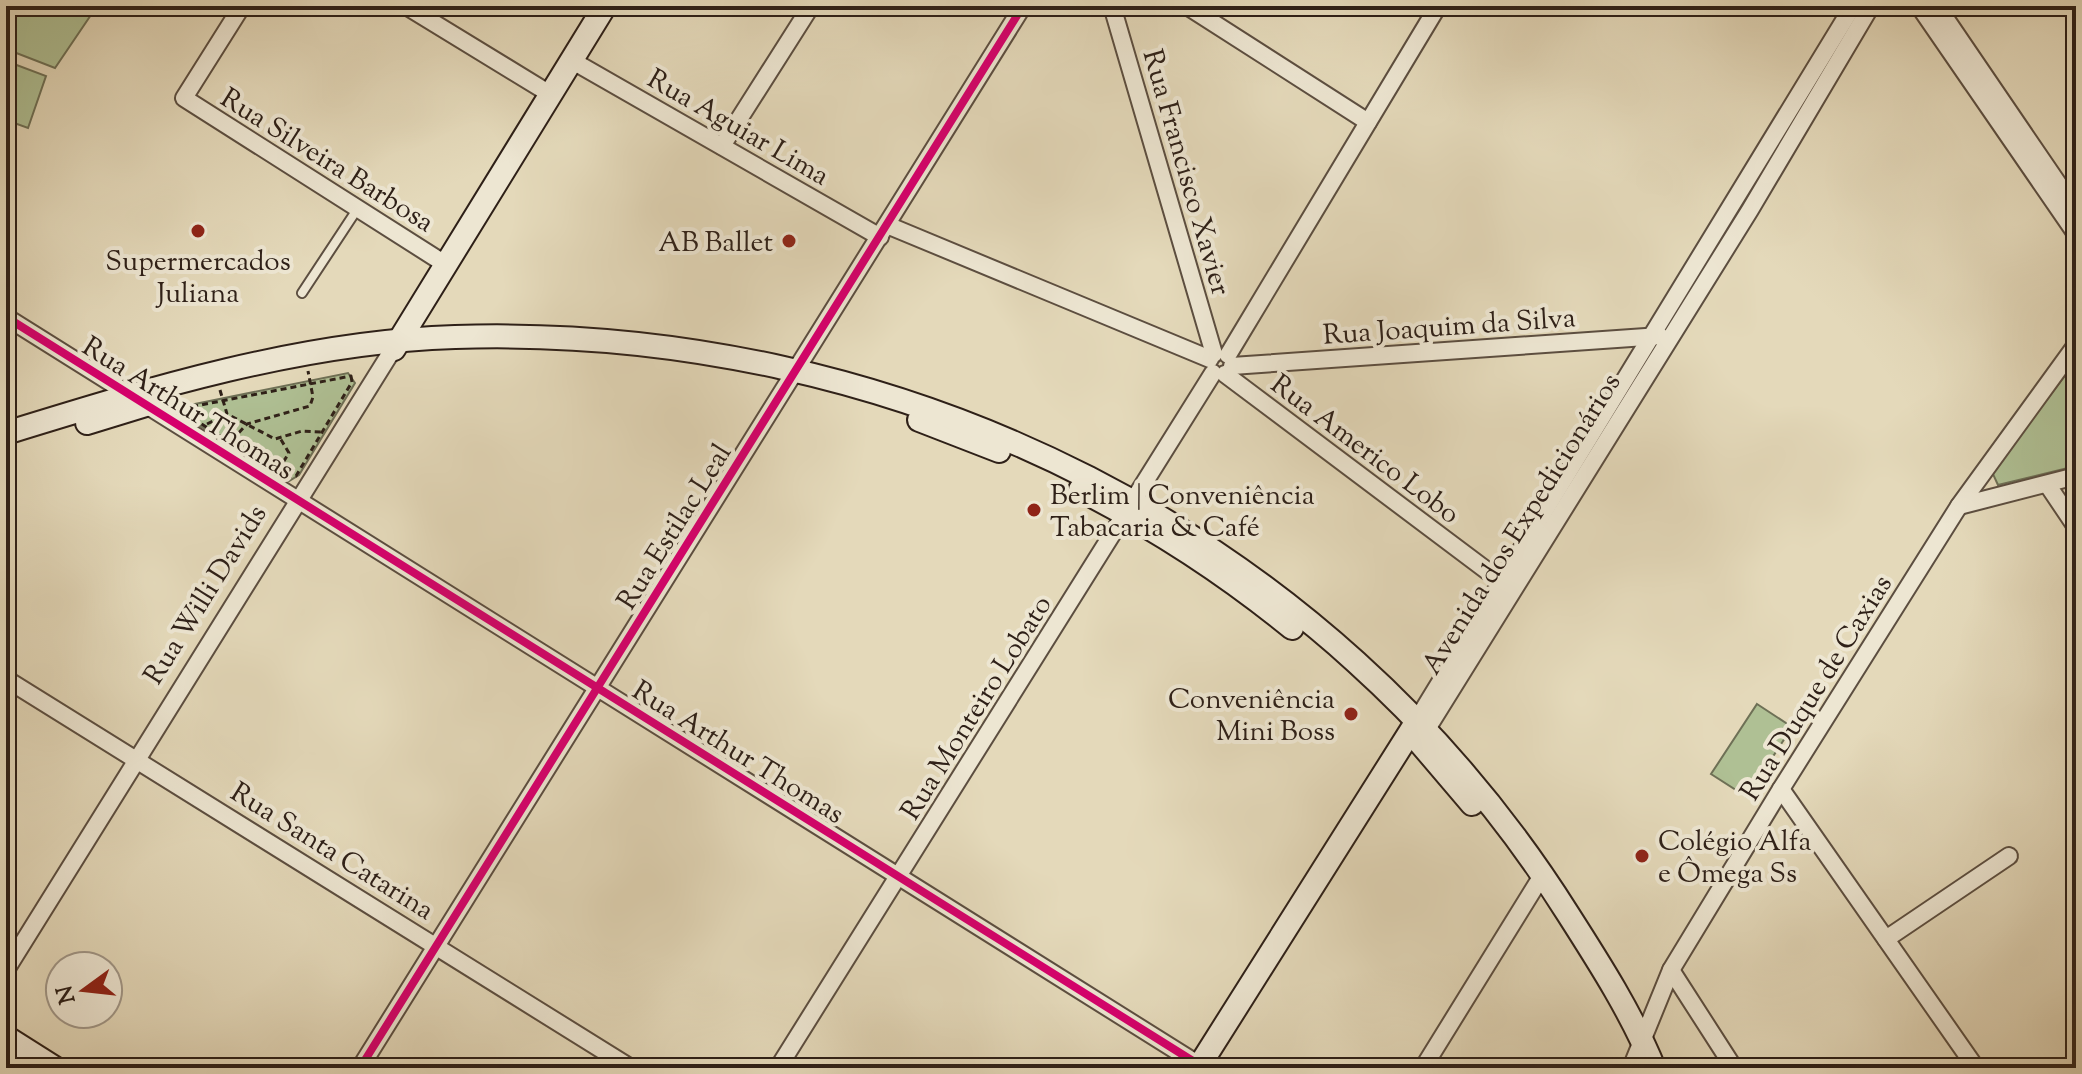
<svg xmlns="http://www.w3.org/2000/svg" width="2082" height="1074" font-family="'Sorts Mill Goudy',serif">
<rect width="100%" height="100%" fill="#e4d9ba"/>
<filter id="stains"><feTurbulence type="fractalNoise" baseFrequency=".0025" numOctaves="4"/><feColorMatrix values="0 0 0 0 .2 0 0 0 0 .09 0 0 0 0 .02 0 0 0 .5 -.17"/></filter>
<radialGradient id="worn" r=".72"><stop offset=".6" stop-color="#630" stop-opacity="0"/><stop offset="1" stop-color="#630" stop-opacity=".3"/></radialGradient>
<!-- green -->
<g fill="#afc094" stroke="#6e7056" stroke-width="2">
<path d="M 6,6 L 97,6 L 55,68 L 6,49 Z"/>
<path d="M 6,61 L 46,76 L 28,128 L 6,120 Z"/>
<path d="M 2076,361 L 2076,466 L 1998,485 L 1992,472 Z"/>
<path d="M 348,373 L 355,383 L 299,475 L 289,481 L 181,414 L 182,408 L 190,405 Z"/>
<path d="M 1757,704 L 1792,727 L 1747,797 L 1711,774 Z"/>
</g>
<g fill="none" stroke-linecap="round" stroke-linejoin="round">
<!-- lane casing -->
<g stroke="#5c4e40" stroke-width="12">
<path id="lane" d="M 302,293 L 358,208"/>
</g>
<!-- street casing -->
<g stroke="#5c4e40" stroke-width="20">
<g id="street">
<path d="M 242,6 L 184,98 L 445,264"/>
<path d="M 406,6 L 550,94"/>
<path d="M 1112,6 L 1214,354"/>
<path d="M 1187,6 L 1368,122"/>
<path d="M 1919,6 L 2076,234"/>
<path d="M 1937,6 L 2076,210"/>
<path d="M 571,60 L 880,237"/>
<path d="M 722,146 L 811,6"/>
<path d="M 887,225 L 1210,359"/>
<path d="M 6,317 L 1204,1068"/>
<path d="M 1228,355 L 1438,6"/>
<path d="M 1232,366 L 1660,336"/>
<path d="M 1225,374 L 1510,588"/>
<path d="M 2047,484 L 2076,527"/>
<path d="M 1959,506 L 2076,476"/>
<path d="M 6,679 L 631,1068"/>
<path d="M 1417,720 L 1853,6"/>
<path d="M 1427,729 L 1750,210 L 1871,6"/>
<path d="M 1781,789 L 1976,1068"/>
<path d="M 1886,939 L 2009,856"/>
<path d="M 6,970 L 390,354"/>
<path d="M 1671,970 L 1734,1068"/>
<path d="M 360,1068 L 1023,6"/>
<path d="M 778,1068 L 1213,373"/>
<path d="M 1423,1068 L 1543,874"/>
<path d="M 1631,1068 L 1671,970 L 1781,789 L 1959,506 L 2076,345"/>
</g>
</g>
<!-- secondary casing -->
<g stroke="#2e2018" stroke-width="26">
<g id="secondary">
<path d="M 394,349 L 605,6"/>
<path d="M 919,420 L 999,451"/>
<path d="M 87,423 L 162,400"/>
<path d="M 6,433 C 152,388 301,342 455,337 C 901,323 1329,535 1568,914 C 1600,964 1632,1014 1654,1068"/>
<path d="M 1080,490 C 1155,528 1227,575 1292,628"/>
<path d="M 1414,736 L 1472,804"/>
<path d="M 6,1037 L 55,1068"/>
<path d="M 1198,1068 L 1417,721"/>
</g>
</g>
<!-- path -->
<g stroke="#2e2018" stroke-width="3" stroke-dasharray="6 4" stroke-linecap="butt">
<path d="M 351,376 L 352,382 L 296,476 L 285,478 L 183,412 L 185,408 Z"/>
<path d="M 220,390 L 227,414 L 275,439 L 302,431 L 322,432"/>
<path d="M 207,424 L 225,415"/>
<path d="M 232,440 L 247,424 L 310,406 L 313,397 L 308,371"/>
<path d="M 278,470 L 289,453 L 280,438"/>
</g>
<!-- lane -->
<use href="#lane" stroke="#ede6d2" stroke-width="8"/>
<!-- street -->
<use href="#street" stroke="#ede6d2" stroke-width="16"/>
<!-- secondary -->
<use href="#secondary" stroke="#ede6d2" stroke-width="22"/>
<!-- cycleway casing -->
<g stroke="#ede6d2" stroke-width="13">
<g id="cycleway">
<path d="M 6,317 L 1204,1068"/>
<path d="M 360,1068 L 1023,6"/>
</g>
</g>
<!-- cycleway -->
<use href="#cycleway" stroke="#d6006c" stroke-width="8"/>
</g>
<!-- markers -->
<g fill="#8f2418" stroke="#ede6d2" stroke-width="3">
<circle cx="198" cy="231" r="8"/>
<circle cx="789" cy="241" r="8"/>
<circle cx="1034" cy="510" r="8"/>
<circle cx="1351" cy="714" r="8"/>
<circle cx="1642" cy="856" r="8"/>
</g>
<g text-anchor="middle" stroke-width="8" stroke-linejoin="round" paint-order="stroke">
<!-- street labels -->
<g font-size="28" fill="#2e2018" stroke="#ede6d2">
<text transform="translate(739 126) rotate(30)" y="10">Rua Aguiar Lima</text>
<text transform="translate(328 159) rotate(32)" y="10">Rua Silveira Barbosa</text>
<text transform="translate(1188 172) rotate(74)" y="10">Rua Francisco Xavier</text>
<text transform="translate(1449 325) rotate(-4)" y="10">Rua Joaquim da Silva</text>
<text transform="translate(189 407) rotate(32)" y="10">Rua Arthur Thomas</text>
<text transform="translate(1366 448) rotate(37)" y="10">Rua Americo Lobo</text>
<text transform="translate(1520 523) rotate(-58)" y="10">Avenida dos Expedicionários</text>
<text transform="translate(673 526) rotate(-58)" y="10">Rua Estilac Leal</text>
<text transform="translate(204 594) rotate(-58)" y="10">Rua Willi Davids</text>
<text transform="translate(1815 687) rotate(-58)" y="10">Rua Duque de Caxias</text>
<text transform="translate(975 707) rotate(-58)" y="10">Rua Monteiro Lobato</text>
<text transform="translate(739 751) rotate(32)" y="10">Rua Arthur Thomas</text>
<text transform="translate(333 850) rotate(32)" y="10">Rua Santa Catarina</text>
</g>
<!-- poi labels -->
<g font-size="28" fill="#2e2018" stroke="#ede6d2" text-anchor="end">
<text x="773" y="251">AB Ballet</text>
<text x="198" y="270" text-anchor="middle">Supermercados<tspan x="198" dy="32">Juliana</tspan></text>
<text x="1050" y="504" text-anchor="start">Berlim | Conveniência<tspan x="1050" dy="32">Tabacaria &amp; Café</tspan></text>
<text x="1335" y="708">Conveniência<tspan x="1335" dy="32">Mini Boss</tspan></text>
<text x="1658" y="850" text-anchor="start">Colégio Alfa<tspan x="1658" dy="32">e Ômega Ss</tspan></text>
</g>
</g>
<!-- margin -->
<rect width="2082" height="1074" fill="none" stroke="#e4d9ba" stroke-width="32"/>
<rect x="8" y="8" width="2066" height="1058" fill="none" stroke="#2e2018" stroke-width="4"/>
<rect x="16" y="16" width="2050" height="1042" fill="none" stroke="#2e2018" stroke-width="2"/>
<!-- north arrow -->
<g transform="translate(84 990) rotate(255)"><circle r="38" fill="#ede6d2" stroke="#a19788" stroke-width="2"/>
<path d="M0-6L14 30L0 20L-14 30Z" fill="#8f2418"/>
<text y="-12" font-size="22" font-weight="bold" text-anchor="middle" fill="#2e2018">N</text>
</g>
<rect width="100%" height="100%" filter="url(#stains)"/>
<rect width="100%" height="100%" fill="url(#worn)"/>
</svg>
